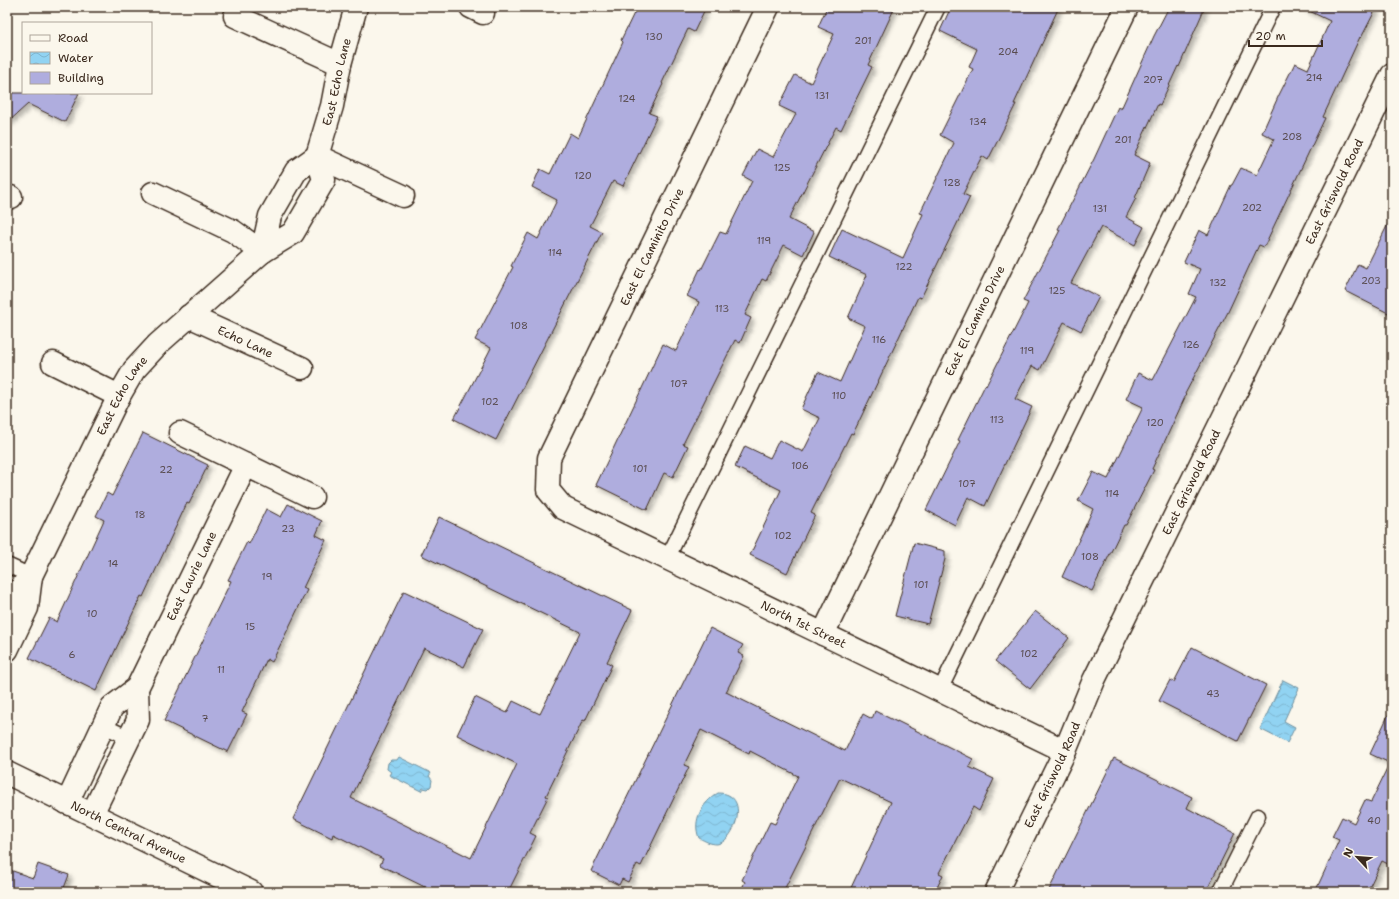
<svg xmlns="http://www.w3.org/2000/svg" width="1399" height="899" font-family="'Shantell Sans',sans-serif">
<defs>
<pattern id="water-waves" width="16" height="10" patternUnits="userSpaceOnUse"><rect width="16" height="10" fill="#91d3f2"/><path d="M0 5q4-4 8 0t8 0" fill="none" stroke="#7eb5cf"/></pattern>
<filter id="shadow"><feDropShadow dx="3.5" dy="3.5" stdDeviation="2" flood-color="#0004"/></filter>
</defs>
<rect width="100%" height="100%" fill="#fbf7ec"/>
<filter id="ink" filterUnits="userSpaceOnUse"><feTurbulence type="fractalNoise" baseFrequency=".025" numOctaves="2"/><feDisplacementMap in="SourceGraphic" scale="8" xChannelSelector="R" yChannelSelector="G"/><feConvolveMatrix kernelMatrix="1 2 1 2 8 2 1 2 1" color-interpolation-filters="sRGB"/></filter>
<g filter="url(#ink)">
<!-- water -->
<g fill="url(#water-waves)" stroke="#6f8f9d">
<path d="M 1283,680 L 1299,688 L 1284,721 L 1295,727 L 1287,743 L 1260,729 Z"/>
<path d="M 399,757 L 431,773 L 429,776 L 432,780 L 431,786 L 428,789 L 423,788 L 421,791 L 389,775 L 391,772 L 387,769 L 388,763 L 391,760 L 397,760 Z"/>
<path d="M 718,793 C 752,793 735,842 717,844 C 710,844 705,841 699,838 C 692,820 702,803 718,793 Z"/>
</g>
<!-- building -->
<g fill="#afadde" stroke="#3b2a1e" filter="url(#shadow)">
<path d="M 637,7 L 706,7 L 694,32 L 688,29 L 662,83 L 663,84 L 649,113 L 657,116 L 623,186 L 613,181 L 590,226 L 602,232 L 496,440 L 454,419 L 491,348 L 475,340 L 513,267 L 511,266 L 528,233 L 538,239 L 557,200 L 532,187 L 540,169 L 550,174 L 570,133 L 578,138 L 623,42 L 621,40 Z"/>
<path d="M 827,7 L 895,7 L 868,65 L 872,67 L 841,130 L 836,127 L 789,219 L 814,232 L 803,255 L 784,245 L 766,281 L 762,279 L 745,315 L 751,318 L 740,343 L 735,340 L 683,444 L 688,446 L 673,477 L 664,473 L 647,510 L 596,485 L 663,344 L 676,351 L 699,302 L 687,296 L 700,269 L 701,270 L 720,232 L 726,234 L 752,181 L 743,176 L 757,149 L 773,157 L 796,114 L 779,106 L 795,75 L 811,83 L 834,34 L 818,27 Z"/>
<path d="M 951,7 L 1059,7 L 1014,104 L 1016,104 L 988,160 L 982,156 L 963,194 L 970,197 L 921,298 L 918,297 L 853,434 L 851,433 L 811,513 L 815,515 L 787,573 L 750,555 L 781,490 L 735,467 L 745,446 L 770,458 L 779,440 L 803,452 L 820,418 L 801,409 L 818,372 L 840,382 L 865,326 L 848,318 L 867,275 L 829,257 L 842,229 L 903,258 L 923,214 L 920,213 L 954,143 L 940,135 L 973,69 L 969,67 L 977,49 L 940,31 Z"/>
<path d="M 1169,7 L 1205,7 L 1179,67 L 1178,66 L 1160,105 L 1158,104 L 1134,155 L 1150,163 L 1135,198 L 1136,198 L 1126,217 L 1144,227 L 1135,245 L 1101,227 L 1071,283 L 1099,297 L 1081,331 L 1064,322 L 1040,370 L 1032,366 L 1015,399 L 1032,407 L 985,506 L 968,497 L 955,525 L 926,510 L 960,441 L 958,440 L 985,385 L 986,386 L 1028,303 L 1023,301 L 1060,230 L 1058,229 L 1094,159 L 1118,107 L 1121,109 L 1154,36 Z"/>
<path d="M 1301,7 L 1377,7 L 1361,38 L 1360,37 L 1323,117 L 1325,118 L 1264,247 L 1259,245 L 1228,312 L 1185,394 L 1186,395 L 1152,469 L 1154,470 L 1126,525 L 1124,525 L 1092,591 L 1062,577 L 1093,509 L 1078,501 L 1093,472 L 1108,479 L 1143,407 L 1126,399 L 1138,373 L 1153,380 L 1196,297 L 1189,294 L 1200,269 L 1184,262 L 1199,230 L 1208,235 L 1231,185 L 1232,185 L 1241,168 L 1257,175 L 1274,139 L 1262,133 L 1278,97 L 1295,63 L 1308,69 L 1330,21 Z"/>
<path d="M 7,93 L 79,93 L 65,122 L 28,104 L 7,123 Z"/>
<path d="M 1392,216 L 1392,315 L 1345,291 L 1358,264 L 1366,268 Z"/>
<path d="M 143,433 L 208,465 L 189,504 L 187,503 L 143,597 L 141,596 L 96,691 L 29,658 L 49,618 L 57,622 L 104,520 L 96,516 L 107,493 L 112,496 Z"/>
<path d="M 288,504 L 322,521 L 316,535 L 326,540 L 303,588 L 307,590 L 292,621 L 272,662 L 267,659 L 242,712 L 247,714 L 228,752 L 164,721 L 208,630 L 207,630 L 231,581 L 228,580 L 247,542 L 249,544 L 266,509 L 281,517 Z"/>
<path d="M 439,517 L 632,610 L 607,662 L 612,665 L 585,721 L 583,720 L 546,796 L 548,797 L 530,833 L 536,836 L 508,892 L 435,892 L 380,865 L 383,859 L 333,834 L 332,838 L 293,819 L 404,591 L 483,629 L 464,667 L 424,648 L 351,798 L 471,858 L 517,764 L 457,735 L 475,697 L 507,713 L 513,701 L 540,714 L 580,632 L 421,555 Z"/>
<path d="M 914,543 L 945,551 L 945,559 L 928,624 L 895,616 Z"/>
<path d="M 1035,611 L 1069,638 L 1030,689 L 995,661 Z"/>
<path d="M 710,628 L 743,645 L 738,653 L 744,656 L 726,692 L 845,751 L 863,714 L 872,719 L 875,711 L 897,722 L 897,721 L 973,759 L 969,767 L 994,779 L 979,811 L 973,807 L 939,873 L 943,875 L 935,892 L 849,892 L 891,802 L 840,778 L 783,892 L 740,892 L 745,882 L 742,880 L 770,822 L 775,824 L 798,776 L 750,751 L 749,754 L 701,730 L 684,765 L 689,767 L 641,866 L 637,864 L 628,882 L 622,879 L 619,885 L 591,871 Z"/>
<path d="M 1192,647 L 1266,685 L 1238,741 L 1159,701 L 1170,680 L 1174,682 Z"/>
<path d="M 1392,707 L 1392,866 L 1382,861 L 1367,892 L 1315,892 L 1339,840 L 1332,837 L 1342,817 L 1354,823 L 1365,800 L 1371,802 L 1390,763 L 1370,754 Z"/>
<path d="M 1114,758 L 1192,797 L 1187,808 L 1235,833 L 1206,892 L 1048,892 Z"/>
<path d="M 38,864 L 69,875 L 64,888 L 66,889 L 65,892 L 7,892 L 7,869 L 33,878 Z"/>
</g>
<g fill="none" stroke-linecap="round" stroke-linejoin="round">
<!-- service casing -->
<g stroke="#3b2a1e" stroke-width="17">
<g id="service">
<path d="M 667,559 L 938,7"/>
<path d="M 7,565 L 31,576"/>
<path d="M 940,690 L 1273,7"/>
<path d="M 104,726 L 129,738"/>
<path d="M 1220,892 L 1258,816"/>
</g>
</g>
<!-- minor casing -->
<g stroke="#3b2a1e" stroke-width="25">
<g id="minor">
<path d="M 471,7 L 483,13"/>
<path id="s1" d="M 768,7 L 549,458 L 548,490 L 563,508 L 1065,751"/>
<path d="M 235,16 L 340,64"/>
<path d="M 317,156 L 403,196"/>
<path d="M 153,193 L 233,231 L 262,252"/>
<path d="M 7,198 L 11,197"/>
<path d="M 262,252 L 270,216 L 296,171 L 317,156"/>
<path id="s2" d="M 189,316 L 302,368"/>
<path d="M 53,363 L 119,396"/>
<path d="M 180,433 L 312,497"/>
<path id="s3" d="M 7,605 L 9,601 L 31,576 L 119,396 L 134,370 L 158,344 L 262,252 L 293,233 L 324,180 L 317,156 L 332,106 L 340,64 L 356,7"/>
<path id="s4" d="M 823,634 L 1127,7"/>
<path d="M 7,650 L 27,608 L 31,576"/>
<path id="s5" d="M 67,803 L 112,707 L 137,688 L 246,465"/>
<path d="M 92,814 L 138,720 L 137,688"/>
<path id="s6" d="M 996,892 L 1065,751 L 1094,680 L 1392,75"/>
</g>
</g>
<!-- secondary casing -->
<g stroke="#3b2a1e" stroke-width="25">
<g id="secondary">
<path id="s7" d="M 7,773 L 251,892"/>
</g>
</g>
<!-- service -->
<use href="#service" stroke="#fbf7ec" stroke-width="14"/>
<!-- minor -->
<use href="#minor" stroke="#fbf7ec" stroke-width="22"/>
<!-- secondary -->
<use href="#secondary" stroke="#fbf7ec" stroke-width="22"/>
</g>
</g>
<g text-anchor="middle" stroke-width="4" stroke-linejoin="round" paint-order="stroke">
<!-- number labels -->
<g font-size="10" fill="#584b4e">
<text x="654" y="40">130</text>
<text x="863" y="44">201</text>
<text x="1008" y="55">204</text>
<text x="1314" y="81">214</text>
<text x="1153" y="83">207</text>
<text x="822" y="99">131</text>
<text x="627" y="102">124</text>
<text x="978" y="125">134</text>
<text x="1292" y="140">208</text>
<text x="1123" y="143">201</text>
<text x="782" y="171">125</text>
<text x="583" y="179">120</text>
<text x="952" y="186">128</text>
<text x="1252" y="211">202</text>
<text x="1100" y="212">131</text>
<text x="764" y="244">119</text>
<text x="555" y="256">114</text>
<text x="904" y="270">122</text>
<text x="1371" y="284">203</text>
<text x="1218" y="286">132</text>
<text x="1057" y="294">125</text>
<text x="722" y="312">113</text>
<text x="519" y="329">108</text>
<text x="879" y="343">116</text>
<text x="1191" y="348">126</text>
<text x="1027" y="354">119</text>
<text x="679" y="387">107</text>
<text x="839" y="399">110</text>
<text x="490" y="405">102</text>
<text x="997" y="423">113</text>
<text x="1155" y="426">120</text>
<text x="800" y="469">106</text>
<text x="640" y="472">101</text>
<text x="166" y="473">22</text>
<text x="967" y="487">107</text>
<text x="1112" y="497">114</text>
<text x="140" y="518">18</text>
<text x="288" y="532">23</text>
<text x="783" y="539">102</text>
<text x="1090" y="560">108</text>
<text x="113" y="567">14</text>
<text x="267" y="580">19</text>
<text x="921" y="588">101</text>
<text x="92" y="617">10</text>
<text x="250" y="630">15</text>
<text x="1029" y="657">102</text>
<text x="72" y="658">6</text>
<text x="221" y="673">11</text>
<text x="1213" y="697">43</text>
<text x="205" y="722">7</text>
<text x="1374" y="824">40</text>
</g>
<!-- street labels -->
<g font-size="12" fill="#3b2a1e" stroke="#fbf7ec">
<text dy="4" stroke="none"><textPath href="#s3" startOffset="642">East Echo Lane</textPath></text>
<text dy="4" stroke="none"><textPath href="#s6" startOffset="778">East Griswold Road</textPath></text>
<text transform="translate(652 247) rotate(-64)" y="4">East El Caminito Drive</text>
<text dy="4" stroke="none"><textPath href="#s4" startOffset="348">East El Camino Drive</textPath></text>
<text dy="4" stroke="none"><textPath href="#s2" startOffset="62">Echo Lane</textPath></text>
<text dy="4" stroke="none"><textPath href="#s3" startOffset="240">East Echo Lane</textPath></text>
<text dy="4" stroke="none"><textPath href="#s6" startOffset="454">East Griswold Road</textPath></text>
<text dy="4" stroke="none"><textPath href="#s5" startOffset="262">East Laurie Lane</textPath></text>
<text dy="4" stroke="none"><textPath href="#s1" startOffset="824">North 1st Street</textPath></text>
<text dy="4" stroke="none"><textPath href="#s6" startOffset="130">East Griswold Road</textPath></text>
<text dy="4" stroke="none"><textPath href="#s7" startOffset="135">North Central Avenue</textPath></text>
</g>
</g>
<!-- margin -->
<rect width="1399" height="899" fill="none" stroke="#fbf7ec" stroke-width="24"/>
<rect x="12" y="12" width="1375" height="875" fill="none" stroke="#3b2a1e" stroke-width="1.5" filter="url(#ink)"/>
<!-- legend -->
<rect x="22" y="22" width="130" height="72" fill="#fbf7ec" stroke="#aea59a"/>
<rect x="30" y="35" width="20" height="6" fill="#fbf7ec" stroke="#aea59a"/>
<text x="58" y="42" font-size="12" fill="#3b2a1e">Road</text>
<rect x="30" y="52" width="20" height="12" fill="url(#water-waves)" stroke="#aea59a"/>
<text x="58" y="62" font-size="12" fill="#3b2a1e">Water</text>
<rect x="30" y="72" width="20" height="12" fill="#afadde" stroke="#aea59a"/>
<text x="58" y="82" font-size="12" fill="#3b2a1e">Building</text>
<!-- north arrow -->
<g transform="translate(1357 857) rotate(296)" stroke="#fbf7ec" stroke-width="3" paint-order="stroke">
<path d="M0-3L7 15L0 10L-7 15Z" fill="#3b2a1e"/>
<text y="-6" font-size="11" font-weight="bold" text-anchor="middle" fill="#3b2a1e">N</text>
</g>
<!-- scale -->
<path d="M1249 40v6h73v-6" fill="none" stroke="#3b2a1e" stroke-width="2"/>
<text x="1255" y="40" font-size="12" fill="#3b2a1e" stroke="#fbf7ec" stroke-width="3" paint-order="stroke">20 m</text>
</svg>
